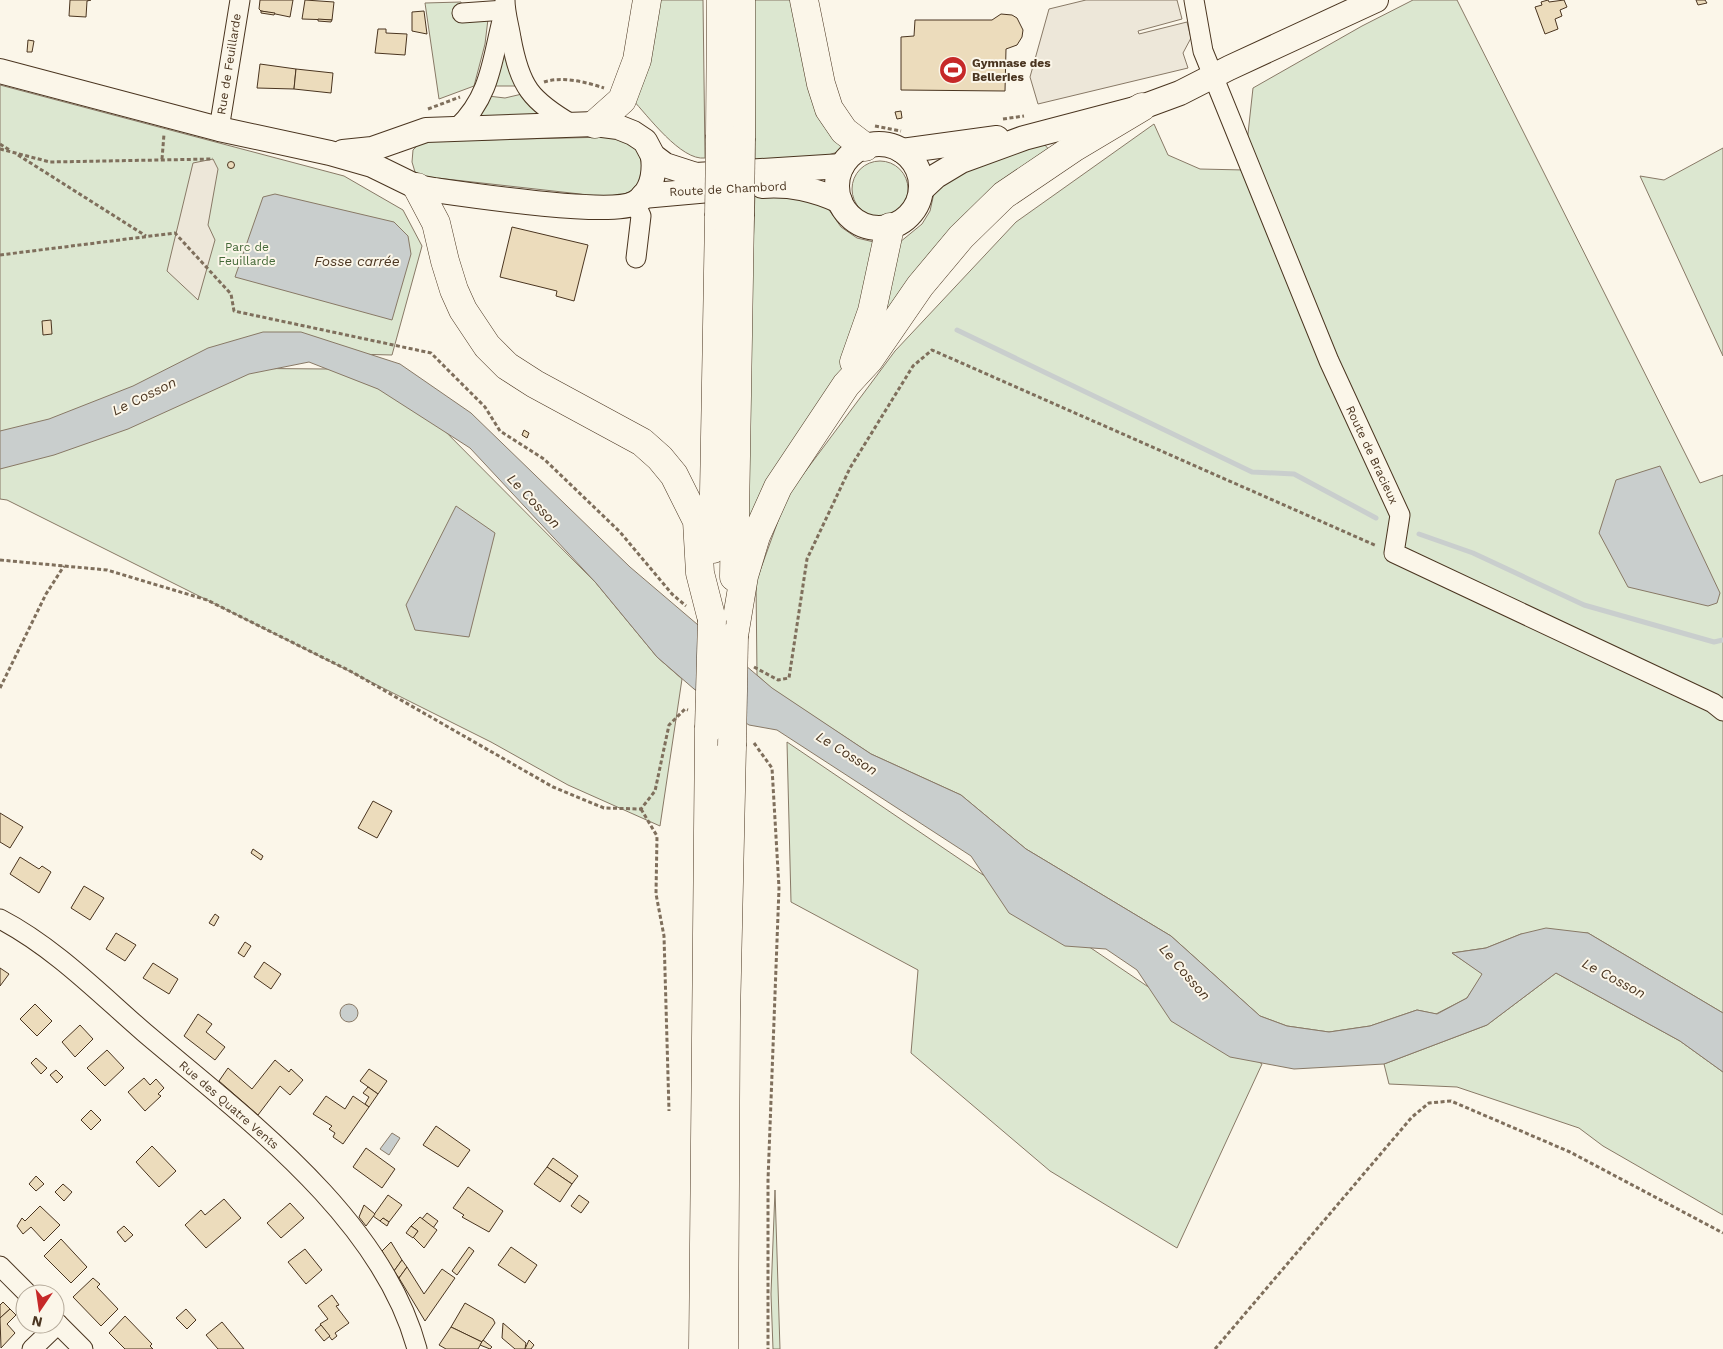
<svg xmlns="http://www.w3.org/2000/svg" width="1723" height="1349" font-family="'Work Sans',sans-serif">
<rect width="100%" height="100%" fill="#fbf6e9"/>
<!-- green -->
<g fill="#dce7d0" stroke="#887966">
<path d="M 654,0 L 703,0 L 705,158 C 681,161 648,116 632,99 Z"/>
<path d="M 754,0 L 794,0 L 849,145 C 826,163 783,160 755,162 Z"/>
<path d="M 1413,0 L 1457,0 L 1700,483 L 1723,475 L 1723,1013 L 1588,933 L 1521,934 L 1486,948 L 1452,953 L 1483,974 L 1467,998 L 1436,1014 L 1417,1010 L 1370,1026 L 1329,1032 L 1287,1026 L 1260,1016 L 1171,936 L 1026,849 L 961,795 L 871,754 L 772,689 L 757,675 L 756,582 L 787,496 L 895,351 L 1016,222 L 1154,124 L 1168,155 L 1200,169 L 1244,170 L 1253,88 L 1362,26 Z"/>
<path d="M 461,2 L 463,21 L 488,19 L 485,44 L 474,86 L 439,99 L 425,3 Z"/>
<path d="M 504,44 L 517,86 L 492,86 Z"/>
<path d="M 0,85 L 344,176 L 403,210 L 422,246 L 392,355 L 273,352 L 200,368 L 330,369 L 419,405 L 596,583 L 657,657 L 682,679 L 660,826 L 568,785 L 491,742 L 7,500 L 0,499 Z"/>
<path d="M 522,94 L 541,115 L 477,116 L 488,96 L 505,98 Z"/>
<path d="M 610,137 C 615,138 622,138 626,140 C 643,148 647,176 634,189 C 626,195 617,196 607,197 L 428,177 L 415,172 L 412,162 L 413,150 L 420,143 L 434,141 Z"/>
<path d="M 1044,144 L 1052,153 L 874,338 L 894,247 L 922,224 L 930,211 L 934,193 L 957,172 Z"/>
<path d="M 1723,148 L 1723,356 L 1640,176 L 1664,180 Z"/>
<circle cx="880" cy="189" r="28"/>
<path d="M 755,192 L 800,193 L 827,207 L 841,227 L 857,238 L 878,243 L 845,363 L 827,401 L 743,539 Z"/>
<path d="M 787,742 L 1262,1064 L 1177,1248 L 1050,1171 L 911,1053 L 918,970 L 791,902 Z"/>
<path d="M 1556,973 L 1680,1041 L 1723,1072 L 1723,1215 L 1603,1146 L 1579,1128 L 1457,1087 L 1389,1084 L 1384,1064 L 1487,1025 Z"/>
<path d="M 775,1190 L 780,1349 L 773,1349 L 771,1294 Z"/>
</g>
<!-- parking -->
<g fill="#ede7d9" stroke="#887966">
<path d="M 1086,0 L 1177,0 L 1182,19 L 1138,31 L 1139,34 L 1187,22 L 1191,38 L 1183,53 L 1188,68 L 1038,104 L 1030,77 L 1049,9 Z"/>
<path d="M 213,159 L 218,169 L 208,225 L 215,240 L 198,300 L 167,271 L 193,163 Z"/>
</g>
<!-- water -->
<g fill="#c9cecd" stroke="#887966">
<path d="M 275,194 L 394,222 L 408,236 L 411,254 L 392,320 L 235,277 L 263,197 Z"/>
<path d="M 263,332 L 301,332 L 400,364 L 471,413 L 630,567 L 772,688 L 871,754 L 961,795 L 1026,849 L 1171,936 L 1260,1016 L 1287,1026 L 1329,1032 L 1370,1026 L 1417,1010 L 1437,1014 L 1467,998 L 1482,974 L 1452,953 L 1486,948 L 1521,934 L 1546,928 L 1588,933 L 1723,1013 L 1723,1072 L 1680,1041 L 1556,973 L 1487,1025 L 1384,1064 L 1294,1069 L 1230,1057 L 1171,1021 L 1137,970 L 1106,949 L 1065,946 L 1009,913 L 971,856 L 777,730 L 749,725 L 694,689 L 657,657 L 596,583 L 470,448 L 378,389 L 309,362 L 249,374 L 128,429 L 54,455 L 0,469 L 0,431 L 49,419 L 133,386 L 208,348 Z"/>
<path d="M 1660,466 L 1720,593 L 1717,603 L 1708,606 L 1628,587 L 1599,533 L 1616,480 Z"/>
<path d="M 456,506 L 495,533 L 469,637 L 415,630 L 406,605 Z"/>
<circle cx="349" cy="1013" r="9"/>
<path d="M 392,1133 L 400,1138 L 389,1155 L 380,1149 Z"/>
</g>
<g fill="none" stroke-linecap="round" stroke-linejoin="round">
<!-- stream -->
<g stroke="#c9cecd" stroke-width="5">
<path d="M 957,330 L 1252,472 L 1294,474 L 1376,518"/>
<path d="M 1419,534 L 1473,553 L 1584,605 L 1714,642 L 1723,640"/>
</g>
</g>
<!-- building -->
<g fill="#ecdcbc" stroke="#4a3520">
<path d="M 70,0 L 91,0 L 87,1 L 86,17 L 69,16 Z"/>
<path d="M 260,0 L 293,0 L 290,17 L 261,11 L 259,9 Z"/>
<path d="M 305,0 L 334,2 L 332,20 L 302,19 Z"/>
<path d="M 1548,0 L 1549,2 L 1564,0 L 1567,7 L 1560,10 L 1562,16 L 1555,19 L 1558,29 L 1545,34 L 1535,7 L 1542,5 L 1541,2 Z"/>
<path d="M 1696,0 L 1705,0 L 1707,3 L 1698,5 Z"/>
<path d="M 261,11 L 275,13 L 274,15 L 261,13 Z"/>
<path d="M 424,11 L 427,34 L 412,31 L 412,12 Z"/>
<path d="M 1001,14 L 1012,15 L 1017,18 L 1023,30 L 1022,37 L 1017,45 L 1006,49 L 1005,91 L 901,90 L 901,37 L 914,36 L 915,20 L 992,20 Z"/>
<path d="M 318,19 L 332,20 L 331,22 L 318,21 Z"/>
<path d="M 378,29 L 386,29 L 386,33 L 407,34 L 405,55 L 375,53 Z"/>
<path d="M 28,40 L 34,41 L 32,52 L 27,52 Z"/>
<path d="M 260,64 L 296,69 L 294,89 L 257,88 Z"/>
<path d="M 296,69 L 333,73 L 331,93 L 294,89 Z"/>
<path d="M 901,111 L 902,118 L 897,119 L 895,112 Z"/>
<circle cx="231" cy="165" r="3.5"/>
<path d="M 512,227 L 588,245 L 574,301 L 556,296 L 557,291 L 500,277 Z"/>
<path d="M 51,320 L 52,334 L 43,335 L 42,321 Z"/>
<path d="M 524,430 L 529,433 L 527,438 L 522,435 Z"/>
<path d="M 373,801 L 392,811 L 377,838 L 358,828 Z"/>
<path d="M 0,813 L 23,827 L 10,848 L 0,842 Z"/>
<path d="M 253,849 L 263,856 L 261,860 L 251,853 Z"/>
<path d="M 20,857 L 39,869 L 42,866 L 51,872 L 39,893 L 10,874 Z"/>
<path d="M 84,886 L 104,898 L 90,920 L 71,908 Z"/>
<path d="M 215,914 L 219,917 L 214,926 L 209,923 Z"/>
<path d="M 116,933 L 136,945 L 125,961 L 106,949 Z"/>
<path d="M 245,942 L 251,946 L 244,957 L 238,953 Z"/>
<path d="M 264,962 L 281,974 L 271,989 L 254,977 Z"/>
<path d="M 153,963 L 178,979 L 169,994 L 143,978 Z"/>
<path d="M 0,968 L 9,974 L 0,986 Z"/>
<path d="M 35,1004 L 52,1021 L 37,1036 L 20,1019 Z"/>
<path d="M 198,1014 L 212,1024 L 206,1032 L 225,1047 L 215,1060 L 184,1036 Z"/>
<path d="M 80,1025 L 93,1039 L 75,1057 L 62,1042 Z"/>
<path d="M 107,1050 L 124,1068 L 105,1086 L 87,1068 Z"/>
<path d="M 36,1058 L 47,1068 L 41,1074 L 31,1063 Z"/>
<path d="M 275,1060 L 289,1072 L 291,1069 L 303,1080 L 290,1095 L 280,1086 L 258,1115 L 219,1081 L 228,1068 L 252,1089 Z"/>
<path d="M 369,1069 L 387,1081 L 378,1094 L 360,1081 Z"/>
<path d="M 56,1070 L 63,1077 L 57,1083 L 50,1075 Z"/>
<path d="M 144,1078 L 150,1085 L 156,1079 L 164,1088 L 158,1094 L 161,1096 L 145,1111 L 128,1092 Z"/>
<path d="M 368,1087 L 378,1094 L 369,1107 L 365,1104 L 369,1097 L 363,1093 Z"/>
<path d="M 326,1096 L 345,1109 L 353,1096 L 369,1107 L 343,1144 L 333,1137 L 335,1133 L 329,1129 L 332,1126 L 313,1114 Z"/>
<path d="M 91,1110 L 101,1120 L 91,1130 L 81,1120 Z"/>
<path d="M 436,1126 L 470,1150 L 458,1167 L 423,1145 Z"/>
<path d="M 152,1146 L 176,1171 L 159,1187 L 136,1162 Z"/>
<path d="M 366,1148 L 395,1169 L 382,1188 L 353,1167 Z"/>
<path d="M 553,1158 L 578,1176 L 572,1184 L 547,1167 Z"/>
<path d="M 547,1167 L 572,1184 L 560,1202 L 534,1184 Z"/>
<path d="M 36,1176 L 44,1184 L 36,1191 L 29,1184 Z"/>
<path d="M 63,1184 L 72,1192 L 64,1201 L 55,1192 Z"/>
<path d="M 468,1187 L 503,1211 L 489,1232 L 462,1217 L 464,1215 L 453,1208 Z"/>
<path d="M 388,1195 L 402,1205 L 389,1222 L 383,1218 L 380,1221 L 373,1216 Z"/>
<path d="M 579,1195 L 589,1202 L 581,1213 L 571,1206 Z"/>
<path d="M 224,1199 L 241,1218 L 206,1248 L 185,1225 L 201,1210 L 205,1215 Z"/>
<path d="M 290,1203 L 304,1218 L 281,1238 L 267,1223 Z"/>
<path d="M 364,1205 L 375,1214 L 366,1226 L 359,1217 Z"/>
<path d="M 40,1206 L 60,1225 L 44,1241 L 31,1227 L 23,1234 L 17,1226 L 22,1218 L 25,1221 Z"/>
<path d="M 427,1213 L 438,1221 L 433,1228 L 422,1219 Z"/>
<path d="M 420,1217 L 437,1230 L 424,1248 L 413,1237 L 418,1231 L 411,1226 Z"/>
<path d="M 383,1218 L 389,1222 L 387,1226 L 380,1221 Z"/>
<path d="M 124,1226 L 133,1235 L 125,1242 L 117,1232 Z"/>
<path d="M 411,1226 L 418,1231 L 413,1238 L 406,1233 Z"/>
<path d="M 61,1239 L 87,1267 L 71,1283 L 44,1256 Z"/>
<path d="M 391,1242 L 402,1260 L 394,1271 L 382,1251 Z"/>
<path d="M 469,1247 L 474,1251 L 457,1275 L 452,1271 Z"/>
<path d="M 511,1247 L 537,1265 L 525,1283 L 498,1265 Z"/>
<path d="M 305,1249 L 322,1270 L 306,1284 L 288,1262 Z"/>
<path d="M 402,1260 L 407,1267 L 399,1278 L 394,1271 Z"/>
<path d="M 407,1267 L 424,1294 L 442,1269 L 455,1278 L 425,1321 L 399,1278 Z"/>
<path d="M 93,1278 L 100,1284 L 97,1287 L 118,1309 L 101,1326 L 73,1297 Z"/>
<path d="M 332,1295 L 339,1305 L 336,1306 L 349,1323 L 335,1333 L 337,1336 L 332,1340 L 320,1324 L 328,1319 L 318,1306 Z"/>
<path d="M 3,1302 L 10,1309 L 0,1318 L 0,1305 Z"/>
<path d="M 465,1303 L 493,1319 L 495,1323 L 482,1342 L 451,1327 Z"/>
<path d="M 10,1309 L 16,1315 L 7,1324 L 15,1333 L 1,1348 L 0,1318 Z"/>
<path d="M 186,1309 L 196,1320 L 187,1329 L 176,1318 Z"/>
<path d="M 125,1316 L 152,1344 L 150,1346 L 153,1349 L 125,1349 L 109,1333 Z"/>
<path d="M 222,1322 L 244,1349 L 218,1349 L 206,1335 Z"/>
<path d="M 503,1323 L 526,1343 L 525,1349 L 515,1349 L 502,1338 Z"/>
<path d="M 321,1325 L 330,1336 L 324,1341 L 315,1330 Z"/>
<path d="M 451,1327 L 482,1342 L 478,1349 L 446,1349 L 439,1345 Z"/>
<path d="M 483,1340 L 492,1347 L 490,1349 L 480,1345 Z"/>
<path d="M 529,1340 L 534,1345 L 531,1349 L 525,1349 Z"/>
</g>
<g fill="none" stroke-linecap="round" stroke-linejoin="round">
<!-- minor casing -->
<g stroke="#4a3520" stroke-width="21">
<g id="minor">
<path d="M 505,0 C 505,13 509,25 511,38 C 520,87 530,100 573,125"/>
<path d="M 1194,0 L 1203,51 L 1329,361 L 1400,515 L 1394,553 L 1713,703 L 1723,711"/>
<path d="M 462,13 L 505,10"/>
<path d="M 457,128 C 492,95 492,57 504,13"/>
<path d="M 219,129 L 240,0"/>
<path d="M 635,203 L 641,216 L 636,258"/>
<path d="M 0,919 C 54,947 100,994 145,1033 C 244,1117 382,1218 417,1349"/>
<path d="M 0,1266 L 28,1294"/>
<path d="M 55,1321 L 83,1349"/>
<path d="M 32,1349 L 58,1324"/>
</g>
</g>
<!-- major casing -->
<g stroke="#4a3520" stroke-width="26">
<g id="major">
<path d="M 0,71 L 219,129 L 330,153 L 372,165 L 417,187 L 434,190 C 469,195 611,216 635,203 C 652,193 655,173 653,156"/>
<circle cx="879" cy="186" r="42"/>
<path d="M 902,151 L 997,138"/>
<path d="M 343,152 L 372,149 L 426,130 L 595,124 L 618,127 L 633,133 L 645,141 L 653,156 L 665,165 L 696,175 L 842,166"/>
<path d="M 762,186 C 791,184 813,189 840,201"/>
<path d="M 921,190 L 936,176 L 961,161 L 1024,138 L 1142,107 L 1180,93 L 1229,68 L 1376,0"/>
<path d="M 643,196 L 721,189"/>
</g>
</g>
<!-- highway casing -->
<g stroke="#4a3520" stroke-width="29">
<g id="highway">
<path d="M 804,0 L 821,84 L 829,109 L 844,131 L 865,147"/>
<path d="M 595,124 L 622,100 L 637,60 L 647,0"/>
<path d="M 720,135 L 721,0"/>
<path d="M 741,138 L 741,0"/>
<path d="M 417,187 L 436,223 L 445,261 L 454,290 L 463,310 L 487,346 L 507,366 L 535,384 L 642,442 L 660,458 L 674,475 L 697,521 L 700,573 L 712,620"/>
<path d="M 854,362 L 872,311 L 890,227"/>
<path d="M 713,549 L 719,216"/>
<path d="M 734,577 L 740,216"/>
<path d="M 734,636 L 744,576 L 756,536 L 778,487 L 846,385 L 869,360 L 920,286 L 961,237 L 1004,195 L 1075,147 L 1142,107"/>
<path d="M 703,1349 L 709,728"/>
<path d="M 724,1349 L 726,1018 L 732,746"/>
</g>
</g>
<!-- path -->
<g stroke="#7f6f5c" stroke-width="3" stroke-dasharray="4 2.5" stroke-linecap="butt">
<path d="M 544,82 C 562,76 586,82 604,88"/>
<path d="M 428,109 L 460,97"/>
<path d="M 1003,119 L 1024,116"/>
<path d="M 875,126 L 901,131"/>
<path d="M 0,144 L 11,151"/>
<path d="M 0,149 L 50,162 L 213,159"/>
<path d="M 18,155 L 146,236"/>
<path d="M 162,159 L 164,134"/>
<path d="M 0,255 L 175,233 L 231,294 L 234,311 L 431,353 L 485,407 L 500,431 L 544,459 L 620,532 L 672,594 L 686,606"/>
<path d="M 0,560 L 107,570 L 207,600 L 352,672 L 553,787 L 604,808 L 641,809 L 655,791 L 669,725 L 685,709 L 688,710"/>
<path d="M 754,667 L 778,680 L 789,678 L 807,559 L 850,468 L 913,366 L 932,350 L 1377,546"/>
<path d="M 0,688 L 46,594 L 64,566"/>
<path d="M 754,743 L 772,768 L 779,888 L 768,1180 L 768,1349"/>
<path d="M 641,809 L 657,836 L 656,894 L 664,936 L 669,1111"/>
<path d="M 1215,1349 L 1412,1117 L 1429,1103 L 1451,1101 L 1570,1152 L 1723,1233"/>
</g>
<!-- minor -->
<use href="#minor" stroke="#fbf6e9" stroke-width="19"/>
<!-- major -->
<use href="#major" stroke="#fbf6e9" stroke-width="24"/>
<!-- highway -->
<use href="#highway" stroke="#fbf6e9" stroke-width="28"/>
<!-- highway-bridge casing -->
<g stroke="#4a3520" stroke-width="29" stroke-linecap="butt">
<g id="highway-bridge">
<path d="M 719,216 L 720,135"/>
<path d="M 740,216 L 741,138"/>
<path d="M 709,728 L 712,620"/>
<path d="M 732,746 L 734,636"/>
</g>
</g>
<!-- highway-bridge -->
<use href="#highway-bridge" stroke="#fbf6e9" stroke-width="28"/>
</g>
<!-- icons -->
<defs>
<g id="stadium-disc" transform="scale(1.4375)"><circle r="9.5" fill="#c62828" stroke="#fbf6e9"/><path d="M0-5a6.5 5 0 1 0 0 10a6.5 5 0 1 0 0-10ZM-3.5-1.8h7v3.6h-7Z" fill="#fff"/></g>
</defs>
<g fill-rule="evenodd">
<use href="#stadium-disc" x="953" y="70"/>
</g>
<g text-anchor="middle" stroke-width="4" stroke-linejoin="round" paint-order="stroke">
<!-- poi labels -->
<g font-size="12" font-weight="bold" fill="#4a3520" stroke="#fbf6e9" text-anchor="start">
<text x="972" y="67">Gymnase des<tspan x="972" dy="14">Belleries</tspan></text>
</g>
<!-- street labels -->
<g font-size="12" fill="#4a3520" stroke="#fbf6e9">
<text transform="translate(229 64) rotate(-81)" y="4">Rue de Feuillarde</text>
<text transform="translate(728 189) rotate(-3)" y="4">Route de Chambord</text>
<text transform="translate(1372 455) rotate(65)" y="4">Route de Bracieux</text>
<text transform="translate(229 1105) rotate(41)" y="4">Rue des Quatre Vents</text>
</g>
<!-- park labels -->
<g font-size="12" fill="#436837" stroke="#fbf6e9">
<text x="247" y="251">Parc de<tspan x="247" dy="14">Feuillarde</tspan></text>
</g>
<!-- water labels -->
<g font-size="14" font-style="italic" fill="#4a3520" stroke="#fbf6e9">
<text x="357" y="266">Fosse carrée</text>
<text transform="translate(144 396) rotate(-26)" y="5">Le Cosson</text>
<text transform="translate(534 501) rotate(46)" y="5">Le Cosson</text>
<text transform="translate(847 753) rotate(32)" y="5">Le Cosson</text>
<text transform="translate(1185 972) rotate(49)" y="5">Le Cosson</text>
<text transform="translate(1614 978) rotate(28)" y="5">Le Cosson</text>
</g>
</g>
<!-- north arrow -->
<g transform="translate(40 1309) rotate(193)"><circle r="24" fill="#fbf6e9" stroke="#b4a999"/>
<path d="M0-4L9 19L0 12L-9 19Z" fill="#c62828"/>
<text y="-8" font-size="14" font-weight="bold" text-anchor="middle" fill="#4a3520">N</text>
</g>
</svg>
